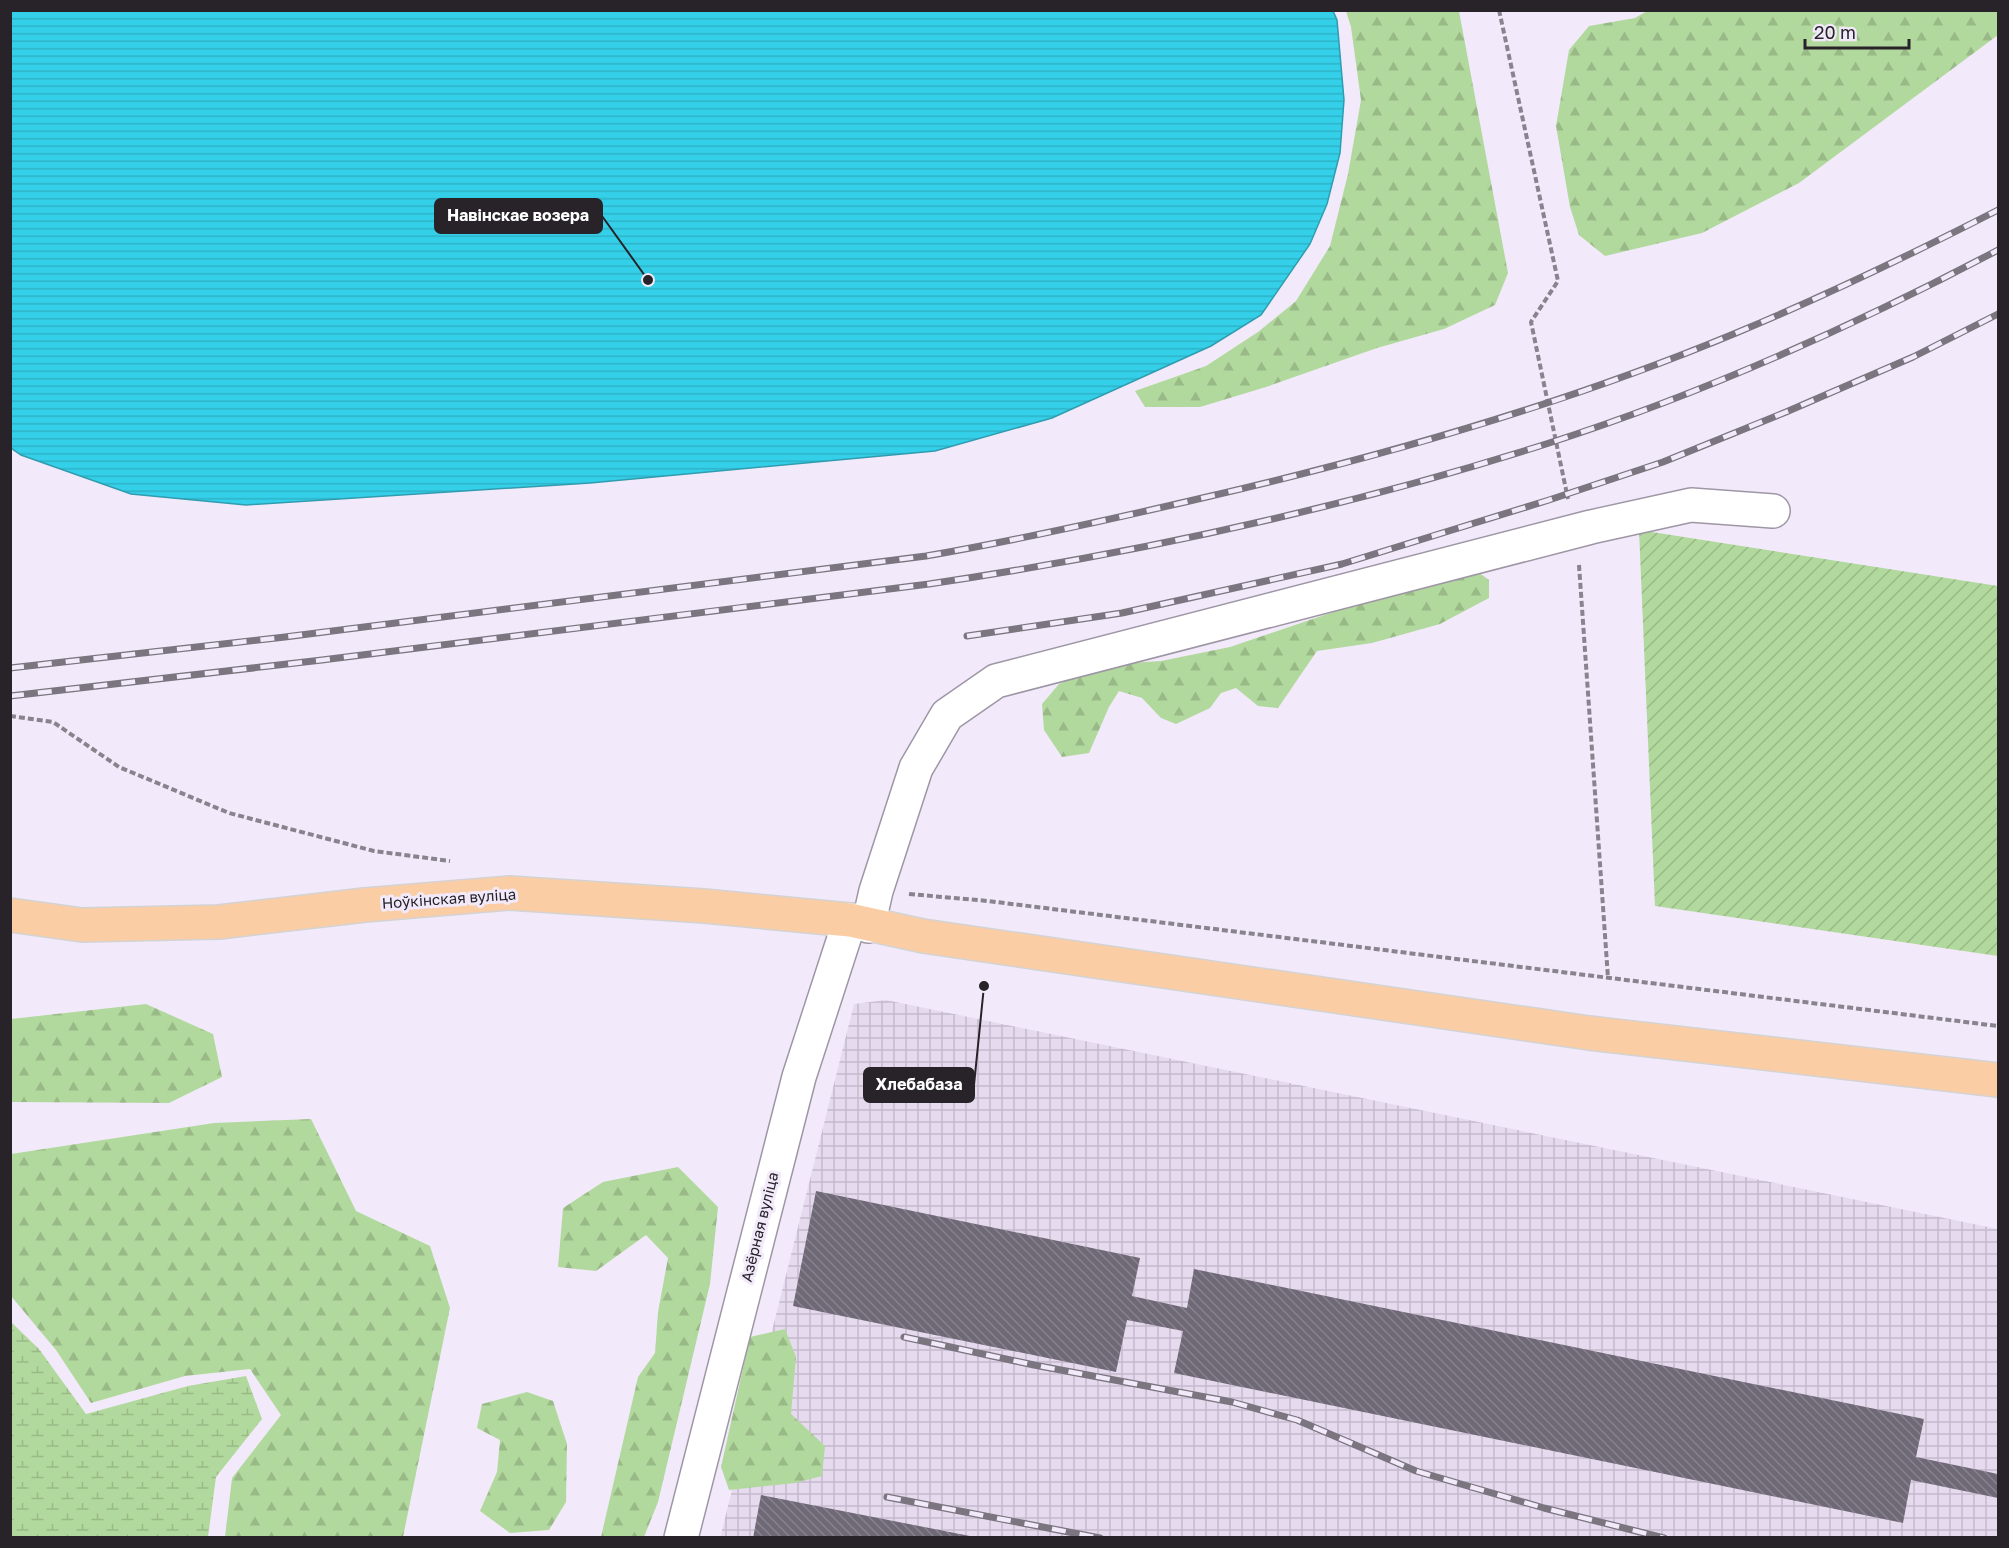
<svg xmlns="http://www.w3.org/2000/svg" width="2009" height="1548" font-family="'Golos Text',sans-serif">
<defs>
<pattern id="industrial-grid" width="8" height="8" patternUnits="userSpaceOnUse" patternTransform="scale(1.5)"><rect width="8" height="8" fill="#e6daef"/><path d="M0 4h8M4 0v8" fill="none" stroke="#c5bbcd"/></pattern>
<pattern id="forest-firs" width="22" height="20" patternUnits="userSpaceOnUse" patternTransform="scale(1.5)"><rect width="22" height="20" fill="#b2d99d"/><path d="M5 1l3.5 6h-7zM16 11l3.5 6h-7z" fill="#99ba87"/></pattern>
<pattern id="wetland-marsh" width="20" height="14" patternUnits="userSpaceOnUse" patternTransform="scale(1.5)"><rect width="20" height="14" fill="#b2d99d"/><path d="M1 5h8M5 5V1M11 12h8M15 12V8" fill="none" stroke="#99ba87"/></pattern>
<pattern id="garden-furrows" width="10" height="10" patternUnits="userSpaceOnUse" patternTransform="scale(1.5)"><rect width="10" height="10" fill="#b2d99d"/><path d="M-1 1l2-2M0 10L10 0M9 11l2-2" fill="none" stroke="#99ba87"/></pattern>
<pattern id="water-rules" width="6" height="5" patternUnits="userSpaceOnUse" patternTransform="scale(1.5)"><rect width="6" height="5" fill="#34d0e9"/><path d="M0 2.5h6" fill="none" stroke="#2eb2c8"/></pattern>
<pattern id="building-back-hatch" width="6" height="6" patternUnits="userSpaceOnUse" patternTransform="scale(1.5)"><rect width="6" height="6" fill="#6f6876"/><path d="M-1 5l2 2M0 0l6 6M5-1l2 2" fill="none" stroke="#87828c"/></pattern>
</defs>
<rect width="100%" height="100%" fill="#f2eafa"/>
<!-- industrial -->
<path fill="url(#industrial-grid)" d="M 886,1000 L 1998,1229 L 1998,1537 L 720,1538 L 854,1004 Z"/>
<!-- forest -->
<g fill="url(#forest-firs)">
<path d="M 1346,11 L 1459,11 L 1508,273 L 1495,305 L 1444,329 L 1377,348 L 1266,387 L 1200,407 L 1145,407 L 1135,391 L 1206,366 L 1258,332 L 1296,301 L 1330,246 L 1348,174 L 1361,100 L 1351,27 Z"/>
<path d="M 1647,11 L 1998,11 L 1998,35 L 1799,183 L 1702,233 L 1605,256 L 1579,235 L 1570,207 L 1556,126 L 1569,50 L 1589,26 L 1635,18 Z"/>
<path d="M 1475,570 L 1489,580 L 1489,598 L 1440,624 L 1372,643 L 1317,651 L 1278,708 L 1258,706 L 1236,688 L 1221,693 L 1210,708 L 1176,724 L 1161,718 L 1142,698 L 1119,691 L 1109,707 L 1089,753 L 1062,757 L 1044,730 L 1042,704 L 1059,684 L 1100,665 L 1161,661 L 1230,647 L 1445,574 Z"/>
<path d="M 146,1004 L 213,1034 L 222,1077 L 169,1103 L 11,1102 L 11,1019 Z"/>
<path d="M 311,1119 L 356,1211 L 430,1246 L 450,1308 L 403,1537 L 225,1537 L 232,1478 L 281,1415 L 250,1369 L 185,1376 L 91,1403 L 56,1350 L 11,1296 L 11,1154 L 214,1123 Z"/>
<path d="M 678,1167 L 718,1207 L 710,1284 L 658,1502 L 644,1537 L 601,1537 L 638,1377 L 655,1353 L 658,1312 L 668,1258 L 646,1235 L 596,1271 L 558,1267 L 563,1208 L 603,1182 Z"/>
<path d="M 785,1329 L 796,1357 L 791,1414 L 825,1446 L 822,1476 L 795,1483 L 729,1490 L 721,1467 L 750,1337 Z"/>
<path d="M 527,1392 L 553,1401 L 567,1444 L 566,1502 L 549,1530 L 510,1533 L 480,1511 L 497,1472 L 500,1440 L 477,1428 L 482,1404 Z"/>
</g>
<!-- wetland -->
<path fill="url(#wetland-marsh)" d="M 10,1321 L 39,1349 L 86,1414 L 188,1386 L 246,1376 L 262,1419 L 216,1477 L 208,1537 L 11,1537 Z"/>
<!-- garden -->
<path fill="url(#garden-furrows)" d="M 1639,530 L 1998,586 L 1998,956 L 1655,906 Z"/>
<!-- water -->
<path fill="url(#water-rules)" stroke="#309caf" stroke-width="1.5" d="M 10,11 L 1333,11 L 1337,20 L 1344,100 L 1340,153 L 1327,204 L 1310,244 L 1261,315 L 1211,346 L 1052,418 L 935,451 L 590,483 L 246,505 L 131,494 L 21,455 L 11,448 Z"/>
<!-- building -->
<g fill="url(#building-back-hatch)">
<path d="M 816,1191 L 1140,1258 L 1132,1296 L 1187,1308 L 1194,1269 L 1924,1419 L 1916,1457 L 1998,1474 L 1998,1498 L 1911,1480 L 1903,1523 L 1174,1373 L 1183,1331 L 1127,1320 L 1116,1372 L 793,1306 Z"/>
<path d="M 761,1495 L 970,1536 L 970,1538 L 753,1538 Z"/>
</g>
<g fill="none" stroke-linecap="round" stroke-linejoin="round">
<!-- minor casing -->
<g stroke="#9e96a5" stroke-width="36">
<g id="minor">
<path d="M 868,926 L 876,891 L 916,768 L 947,715 L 996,681 L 1591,527 L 1691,505 L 1773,511"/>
<path d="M 681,1538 L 799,1077 L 850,920"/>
</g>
</g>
<!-- major casing -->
<g stroke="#d4d3d4" stroke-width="36">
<path id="major" d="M 10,915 L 82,925 L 219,922 L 365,905 L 510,893 L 704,906 L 850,920 L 923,936 L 1589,1033 L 1998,1080"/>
</g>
<!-- path -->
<g stroke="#89838e" stroke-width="4" stroke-dasharray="6 3" stroke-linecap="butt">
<path d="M 1499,10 L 1558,281 L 1531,322 L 1568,499"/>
<path d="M 1579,565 L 1608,978"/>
<path d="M 10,716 L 53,722 L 119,767 L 229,813 L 374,851 L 450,861"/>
<path d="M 909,894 L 988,901 L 1998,1026"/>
</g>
<!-- minor -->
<use href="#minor" stroke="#fff" stroke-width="33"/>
<!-- major -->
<use href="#major" stroke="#fbcda5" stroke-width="33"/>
<!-- rail casing -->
<g stroke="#7b757f" stroke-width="7">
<g id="rail">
<path d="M 967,636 L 1122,613 L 1342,564 L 1549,500 L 1663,462 L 1786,412 L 1913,357 L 1998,314"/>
<path d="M 10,668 L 285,637 L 926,556 C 1018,540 1108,520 1198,499 C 1381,457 1563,405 1736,333 C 1825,296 1912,254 1998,210"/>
<path d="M 10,696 L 322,660 L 929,584 C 1137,553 1345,508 1546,444 C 1702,394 1854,326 1998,250"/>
<path d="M 904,1337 L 1034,1365 L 1232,1402 L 1297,1420 L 1416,1471 L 1544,1508 L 1664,1538"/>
<path d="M 887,1497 L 1100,1538"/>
</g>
</g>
<!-- rail -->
<use href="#rail" stroke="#f2eafa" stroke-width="4.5" stroke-dasharray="14" stroke-linecap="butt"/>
</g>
<g text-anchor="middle" stroke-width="6" stroke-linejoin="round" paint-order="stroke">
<!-- street labels -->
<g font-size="15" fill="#272329" stroke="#f2eafa">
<text transform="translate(449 899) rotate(-4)" y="5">Ноўкінская вуліца</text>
<text transform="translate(760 1227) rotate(-76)" y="5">Азёрная вуліца</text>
</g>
</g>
<!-- callouts -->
<path fill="none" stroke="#272329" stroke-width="2" d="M648 280L602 216M984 986L974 1085"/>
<g fill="#272329" stroke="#f2eafa" stroke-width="2">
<circle cx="648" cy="280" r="6"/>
<circle cx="984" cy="986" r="6"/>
</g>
<g fill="#272329" stroke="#272329" stroke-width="2">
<rect x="435" y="199" width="167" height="34" rx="6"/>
<rect x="864" y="1068" width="110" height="34" rx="6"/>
</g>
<g font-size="16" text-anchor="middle" font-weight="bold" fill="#fff">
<text x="518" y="221">Навінскае возера</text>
<text x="919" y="1090">Хлебабаза</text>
</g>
<!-- border -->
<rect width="2009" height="1548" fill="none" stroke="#272329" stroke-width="24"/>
<!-- scale -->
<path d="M1805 39v9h104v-9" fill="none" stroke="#272329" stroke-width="3"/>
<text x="1814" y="39" font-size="18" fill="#272329" stroke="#f2eafa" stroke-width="4.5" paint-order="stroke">20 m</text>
</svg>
